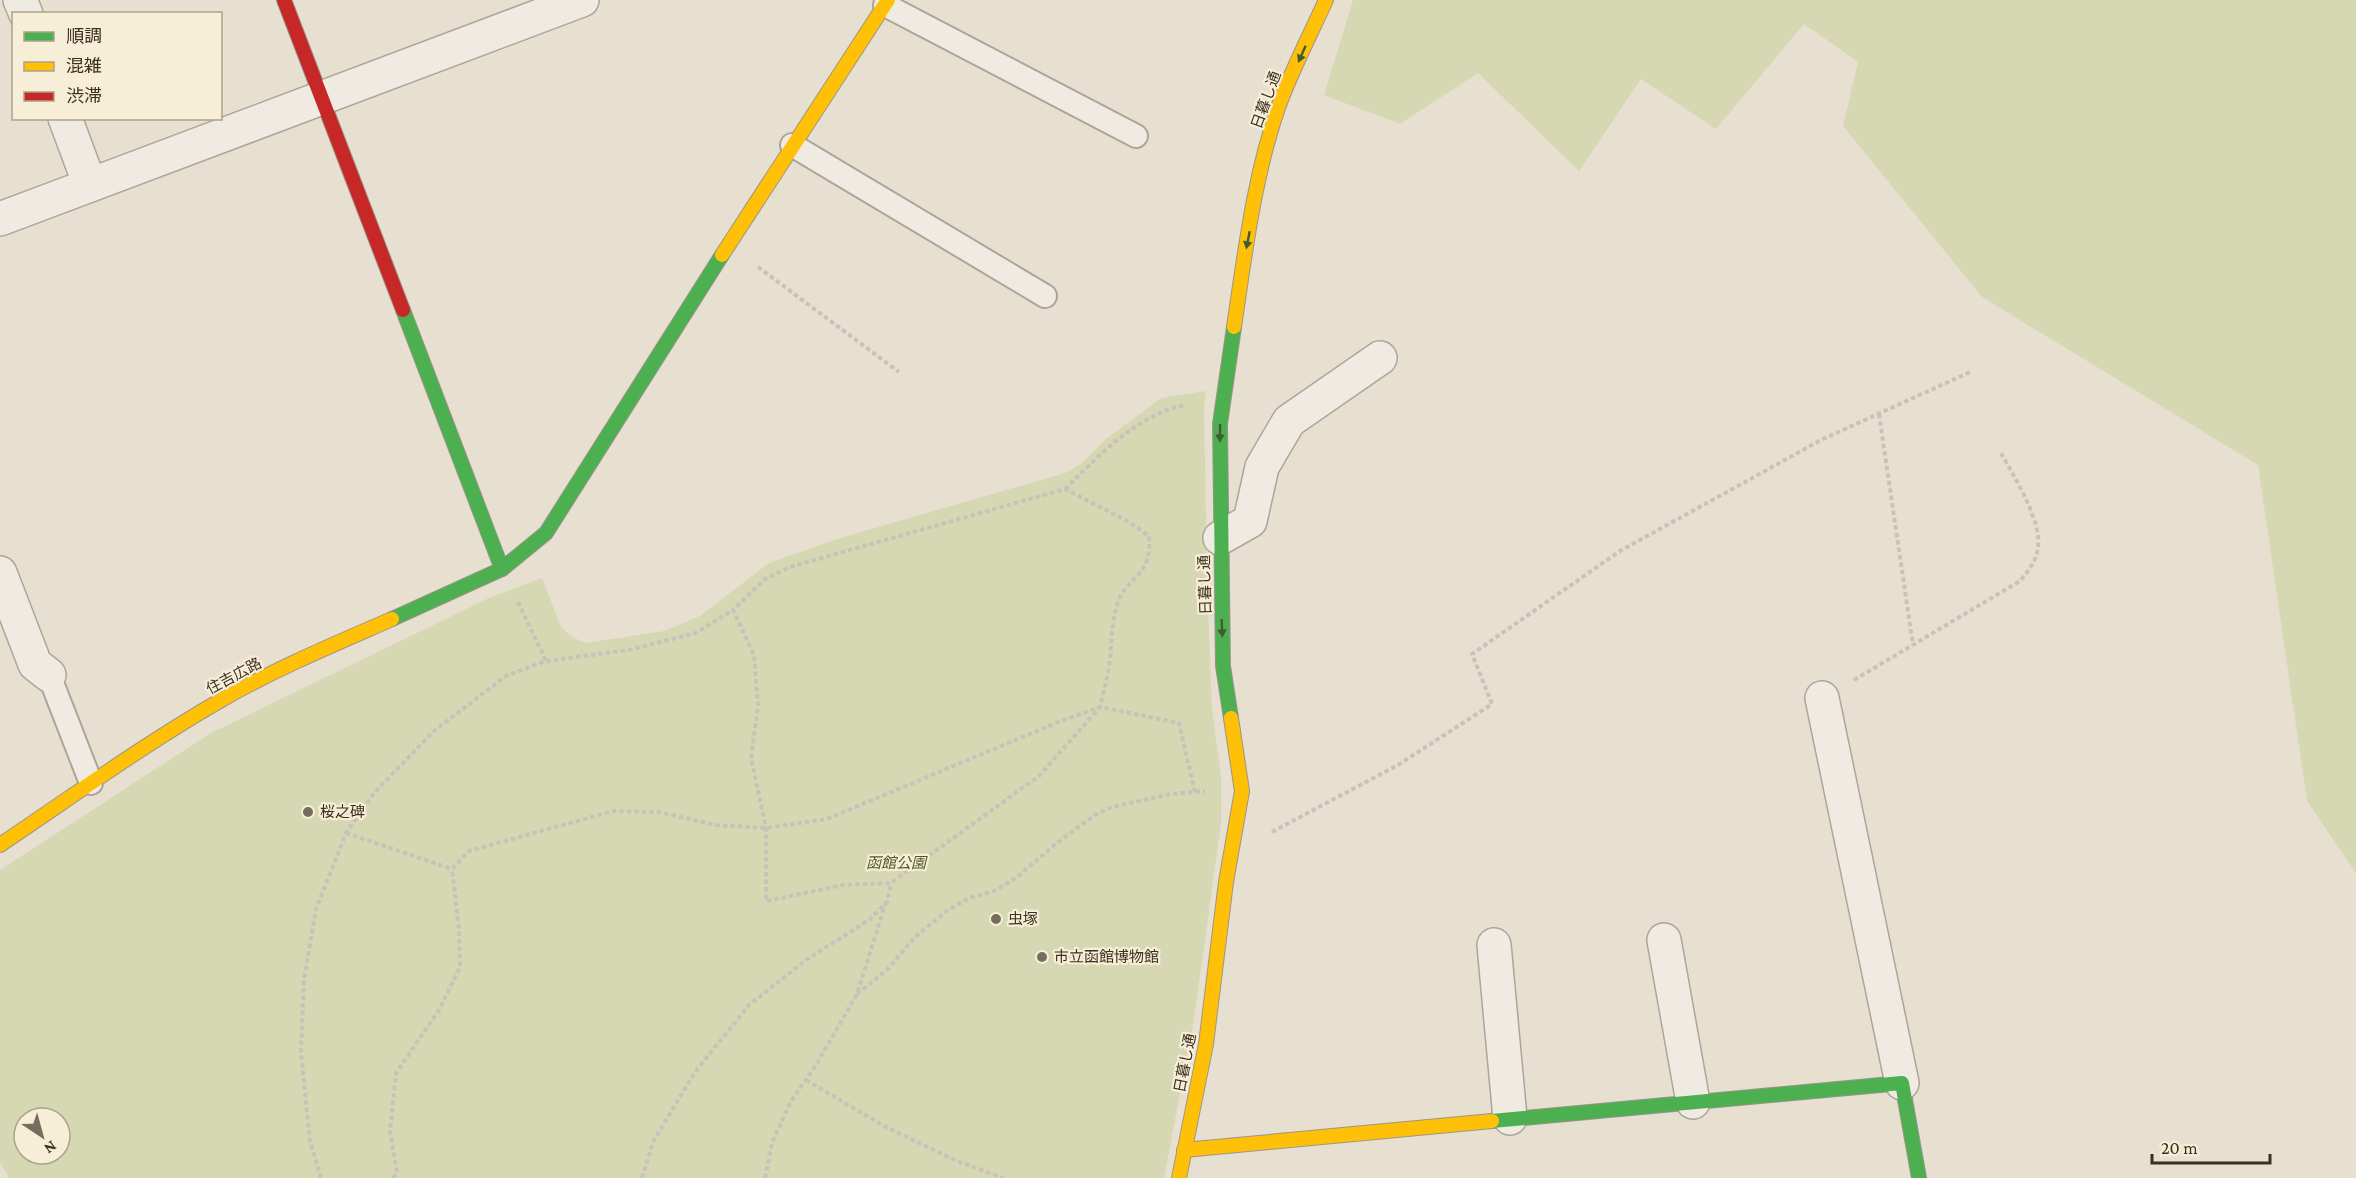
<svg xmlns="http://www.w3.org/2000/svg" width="2356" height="1178" font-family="'Crimson Pro','Noto Sans JP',serif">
<rect width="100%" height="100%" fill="#e7e0d1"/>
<!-- green -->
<g fill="#d6d7b3" fill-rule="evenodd">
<path d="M 1353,0 L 2356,0 L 2356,873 L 2307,801 L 2258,465 L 1982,297 L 1843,126 L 1858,62 L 1804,24 L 1716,129 L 1641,79 L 1579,171 L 1478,73 L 1400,124 L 1324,95 Z"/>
<path d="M 1206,391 L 1204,408 L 1207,581 L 1212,710 L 1221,776 L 1221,823 L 1194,1020 L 1164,1178 L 9,1178 L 0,1162 L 0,870 L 211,733 L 489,598 L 542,578 L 561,627 L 572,637 L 586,643 L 664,631 L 700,616 L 769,563 L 837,539 L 1065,473 L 1081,464 L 1106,439 L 1161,398 ZM 24,1118 L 60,1118 L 60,1154 L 24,1154 Z"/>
</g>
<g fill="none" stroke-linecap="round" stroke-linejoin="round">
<!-- lane casing -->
<g stroke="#ada599" stroke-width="26">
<g id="lane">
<path d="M 885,5 L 1136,136"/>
<path d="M 792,145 L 1045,296"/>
<path d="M 49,675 L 91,783"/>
</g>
</g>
<!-- street casing -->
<g stroke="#ada599" stroke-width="36">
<g id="street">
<path d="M 20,0 L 26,14"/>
<path d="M 65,118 L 90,185"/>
<path d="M 0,219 L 582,0"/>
<path d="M 1220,538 L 1250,521 L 1262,467 L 1289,421 L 1380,358"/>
<path d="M 0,573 L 35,664 L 49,675"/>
<path d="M 1822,698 L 1902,1083"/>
<path d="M 1664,940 L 1693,1102"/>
<path d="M 1494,945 L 1510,1118"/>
</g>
</g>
<!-- fast casing -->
<g stroke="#9c958a" stroke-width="16">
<g id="fast">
<path d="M 403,310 L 502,569"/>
<path d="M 392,619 L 502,569 L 546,533 L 722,255"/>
<path d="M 1231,718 L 1223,666 L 1220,424 L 1234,327"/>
<path d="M 1492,1121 L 1902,1083 L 1919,1178"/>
</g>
</g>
<!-- slow casing -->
<g stroke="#9c958a" stroke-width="16">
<g id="slow">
<path d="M 722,255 L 888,0"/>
<path d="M 1234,327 C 1245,253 1254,176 1279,105 C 1292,70 1310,35 1326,0"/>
<path d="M 0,845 C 73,796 146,743 223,699 C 277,668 335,644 392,619"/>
<path d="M 1184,1150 L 1492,1121"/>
<path d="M 1179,1178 L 1206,1044 L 1226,882 L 1242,791 L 1231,718"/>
</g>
</g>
<!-- jam casing -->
<g stroke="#9c958a" stroke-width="16">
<path id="jam" d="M 284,0 L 403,310"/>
</g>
<!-- path -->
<g stroke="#c8c2b9" stroke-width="4" stroke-dasharray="4.5 3" stroke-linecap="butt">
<path d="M 758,267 L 899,372"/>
<path d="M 1879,414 L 1913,645"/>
<path d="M 1065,489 C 1099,456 1136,415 1185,405"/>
<path d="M 518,602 L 546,661"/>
<path d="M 1854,680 L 2020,581 C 2028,571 2036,562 2038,548 C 2042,520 2014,477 2001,453"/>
<path d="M 1272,832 L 1398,765 L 1492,704 L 1472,654 L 1620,551 L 1821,440 L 1970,372"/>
<path d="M 346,833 L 452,869 L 469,851 L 613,811 L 658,812 L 716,825 L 766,828 L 827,819 L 1063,720 L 1100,707 C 1103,693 1107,680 1109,666 C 1112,646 1111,624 1117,605 C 1126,575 1153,578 1149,536 L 1129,522 L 1065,489 L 790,567 L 765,579 L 733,610"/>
<path d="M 857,994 L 887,970 L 915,937 L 945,912 L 969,898 L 994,891 L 1016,878 L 1058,842 L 1095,815 L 1112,807 L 1171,794 L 1205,791"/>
<path d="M 806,1080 L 884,1126 L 957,1161 L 1003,1178"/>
<path d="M 321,1178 L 310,1141 L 301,1053 L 304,979 L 316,909 L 346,833 L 374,793 L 434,731 L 506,676 L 546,661 L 629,650 L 696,633 L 733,610 L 754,655 L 758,706 L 751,758 L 766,828 L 766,901 L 843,885 L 891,883 L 1039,776 L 1100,707 L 1179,723 L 1195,792"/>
<path d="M 393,1178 L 397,1173 L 390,1131 L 396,1073 L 439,1010 L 460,967 L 459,929 L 452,869"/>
<path d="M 642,1178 L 653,1142 L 695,1072 L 749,1005 L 806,960 L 869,920 L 887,902 L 891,883"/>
<path d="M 765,1178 L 772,1143 L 790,1103 L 816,1065 L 857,994 L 886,902"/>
</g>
<!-- lane -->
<use href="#lane" stroke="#efebe3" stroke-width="22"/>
<!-- street -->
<use href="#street" stroke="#efebe3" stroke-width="33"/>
<!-- fast -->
<use href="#fast" stroke="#4caf50" stroke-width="14"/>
<!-- slow -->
<use href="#slow" stroke="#ffc107" stroke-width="14"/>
<!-- jam -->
<use href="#jam" stroke="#c62828" stroke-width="14"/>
</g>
<!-- one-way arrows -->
<defs><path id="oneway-solid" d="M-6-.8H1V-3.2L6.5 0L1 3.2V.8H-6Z" transform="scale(1.5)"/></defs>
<g fill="#425b31">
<use href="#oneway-solid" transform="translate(1302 54) rotate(114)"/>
<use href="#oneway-solid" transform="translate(1248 240) rotate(101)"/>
<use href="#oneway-solid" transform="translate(1220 433) rotate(91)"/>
<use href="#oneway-solid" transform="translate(1222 628) rotate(88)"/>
</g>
<!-- markers -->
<g fill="#786c5e" stroke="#f7eed8" stroke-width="2">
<circle cx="308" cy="812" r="6"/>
<circle cx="996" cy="919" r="6"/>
<circle cx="1042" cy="957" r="6"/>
</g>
<g text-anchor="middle" stroke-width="4.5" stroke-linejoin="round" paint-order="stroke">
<!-- street labels -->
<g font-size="15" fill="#3d2e20" stroke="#f7eed8">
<text transform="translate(1266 100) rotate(-70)" y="5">日暮し通</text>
<text transform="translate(1205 585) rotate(-92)" y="5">日暮し通</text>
<text transform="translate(234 676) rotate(-28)" y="5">住吉広路</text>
<text transform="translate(1185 1063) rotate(-79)" y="5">日暮し通</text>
</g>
<!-- poi labels -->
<g font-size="15" fill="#3d2e20" stroke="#f7eed8" text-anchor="start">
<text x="320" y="817">桜之碑</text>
<text x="1008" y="924">虫塚</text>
<text x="1054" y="962">市立函館博物館</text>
</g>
<!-- park labels -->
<g font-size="15" font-style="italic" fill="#4d5a26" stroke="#f7eed8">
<text x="896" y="868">函館公園</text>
</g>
</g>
<!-- legend -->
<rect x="12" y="12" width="210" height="108" fill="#f7eed8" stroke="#ada18e" stroke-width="1.5"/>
<rect x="24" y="32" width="30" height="9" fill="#4caf50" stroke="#ada18e" stroke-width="1.5"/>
<text x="66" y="42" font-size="18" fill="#3d2e20">順調</text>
<rect x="24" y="62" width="30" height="9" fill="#ffc107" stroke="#ada18e" stroke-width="1.5"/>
<text x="66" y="72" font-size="18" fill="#3d2e20">混雑</text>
<rect x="24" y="92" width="30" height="9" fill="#c62828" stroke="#ada18e" stroke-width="1.5"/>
<text x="66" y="102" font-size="18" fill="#3d2e20">渋滞</text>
<!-- north arrow -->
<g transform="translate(42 1136) rotate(144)"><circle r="28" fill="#f7eed8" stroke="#ada18e" stroke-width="1.5"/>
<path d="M0-4.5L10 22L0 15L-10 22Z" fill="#786c5e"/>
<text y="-9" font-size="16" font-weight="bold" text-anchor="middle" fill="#3d2e20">N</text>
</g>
<!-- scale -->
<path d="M2152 1154v9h118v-9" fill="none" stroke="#3d2e20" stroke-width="3"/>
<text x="2161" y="1154" font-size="18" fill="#3d2e20" stroke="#f7eed8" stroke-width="4.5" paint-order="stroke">20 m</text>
</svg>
